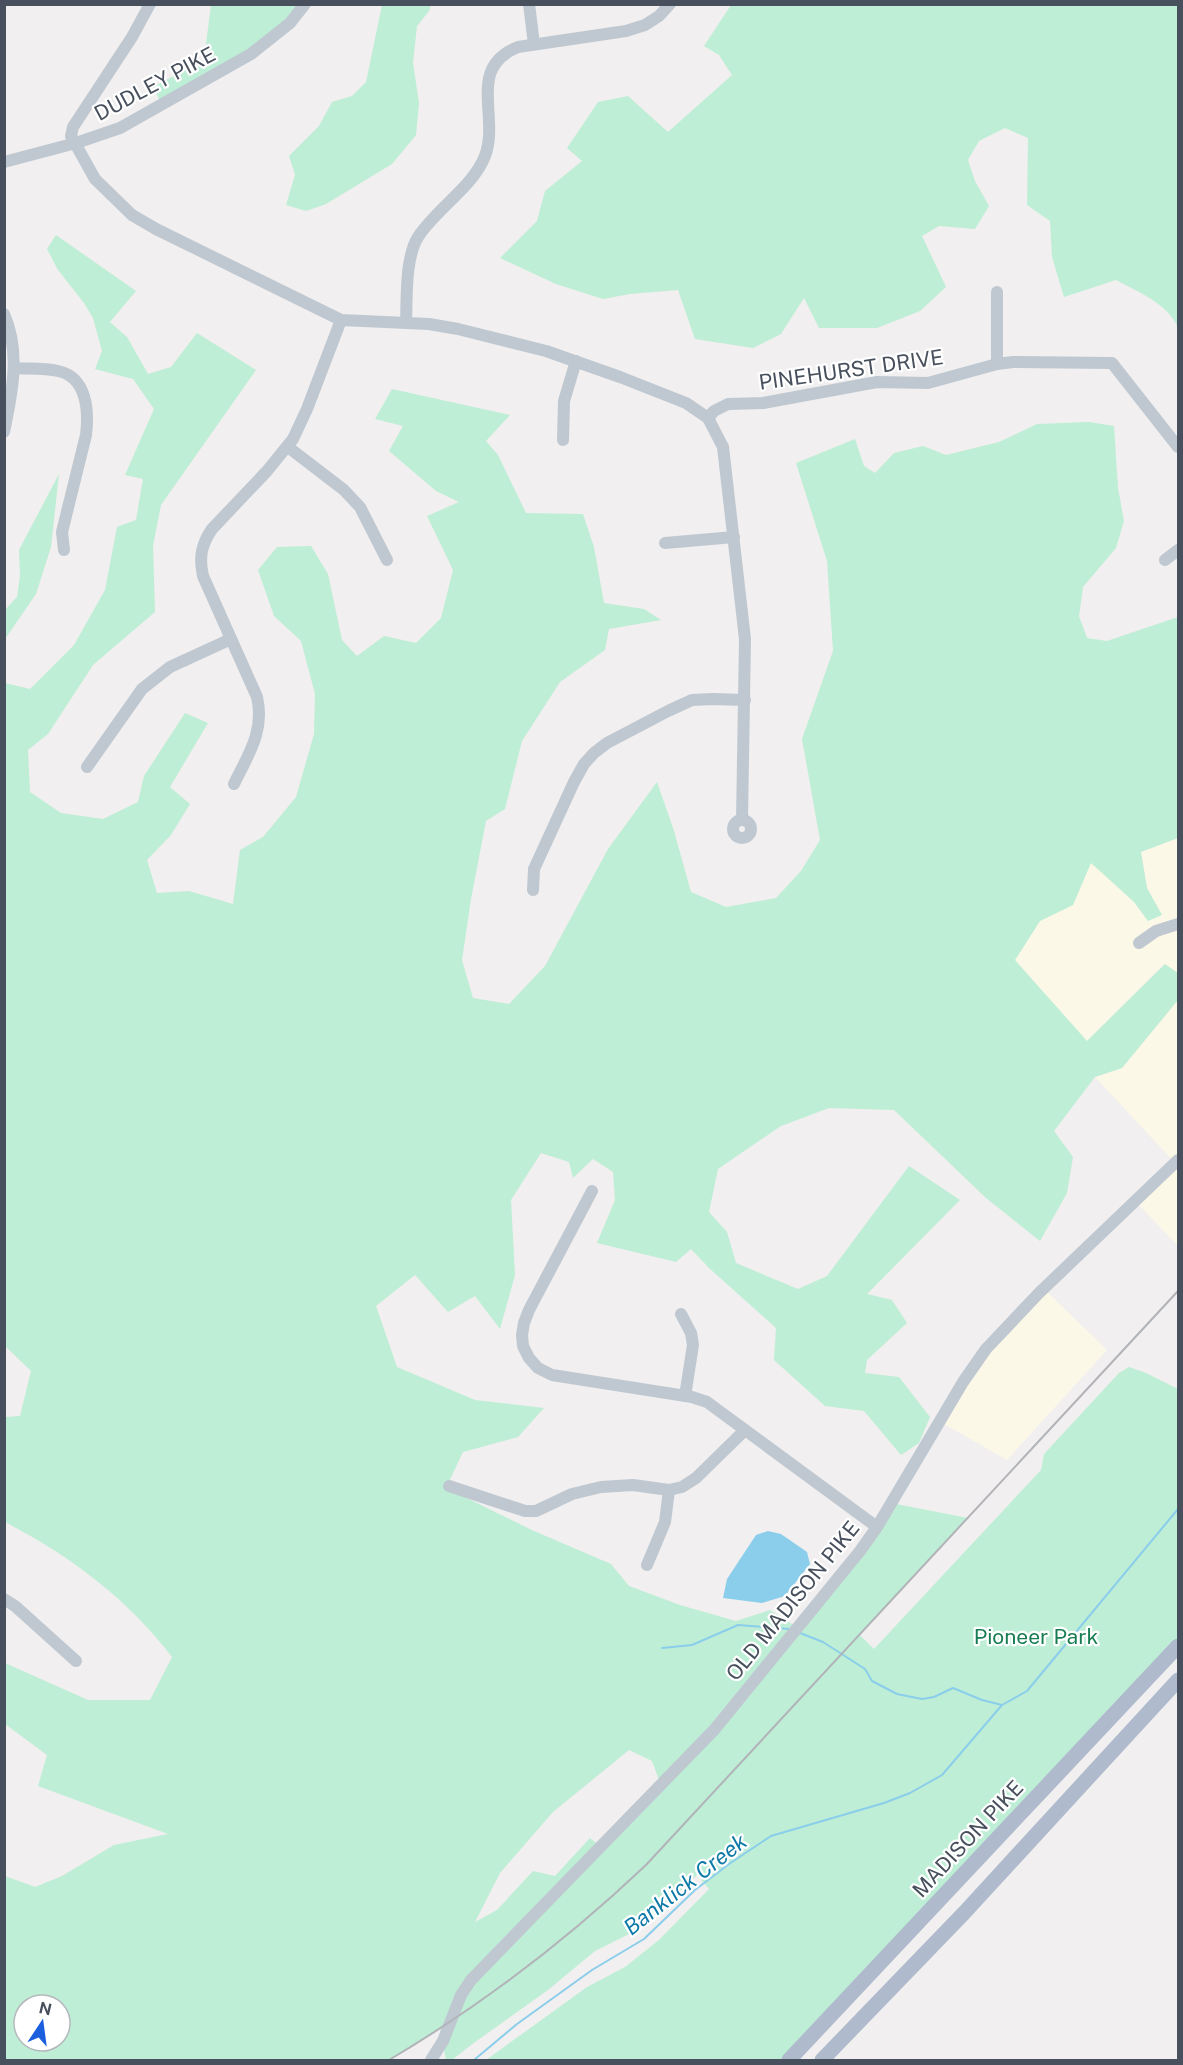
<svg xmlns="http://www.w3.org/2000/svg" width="1183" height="2065" font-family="'Public Sans',sans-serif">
<rect width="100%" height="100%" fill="#f1efef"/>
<!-- commercial -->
<g fill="#fcf8e8">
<path d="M 1178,838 L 1178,973 L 1164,964 L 1087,1041 L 1015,960 L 1040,921 L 1073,905 L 1091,862 L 1134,902 L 1148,921 L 1162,915 L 1147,888 L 1141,852 Z"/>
<path d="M 1178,1000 L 1178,1246 L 1135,1201 L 1175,1163 L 1095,1077 L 1122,1068 Z"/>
<path d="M 1043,1288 L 1107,1350 L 1007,1460 L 939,1421 L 963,1382 Z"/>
</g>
<!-- green -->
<g fill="#beeed5" fill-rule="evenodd">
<path d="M 242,4 L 305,5 L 290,23 L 162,105 L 153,87 L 207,58 L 206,44 L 211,5 Z"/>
<path d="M 382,5 L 431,5 L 429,11 L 417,26 L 413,63 L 419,103 L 416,135 L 392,164 L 326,204 L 306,211 L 286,205 L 295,175 L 289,156 L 319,126 L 332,102 L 352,96 L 366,82 Z"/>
<path d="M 1178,5 L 1178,328 C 1169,304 1138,292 1116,280 L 1064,297 L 1052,257 L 1050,221 L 1027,205 L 1028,138 L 1005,128 L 979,141 L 968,160 L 975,181 L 989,206 L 975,229 L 939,226 L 922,236 L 946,287 L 920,311 L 877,328 L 819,328 L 804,298 L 781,334 L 753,348 L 695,339 L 678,290 L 630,294 L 603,299 L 556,284 L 500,258 L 537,221 L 545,191 L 582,161 L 567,148 L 598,102 L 628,96 L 668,132 L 732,75 L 719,55 L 704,46 L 731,5 Z"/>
<path d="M 56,235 L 136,291 L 110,322 L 127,337 L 148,374 L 171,367 L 197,333 L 256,370 L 161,505 L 153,546 L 155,612 L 93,665 L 48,734 L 28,750 L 30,792 L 61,813 L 103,819 L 138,802 L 144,776 L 185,713 L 208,723 L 170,787 L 190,804 L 171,835 L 147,860 L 157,893 L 189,891 L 233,904 L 240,850 L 263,837 L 296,797 L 314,734 L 315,694 L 301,641 L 274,616 L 258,570 L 277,547 L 311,546 L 328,574 L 342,640 L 357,656 L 384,636 L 416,643 L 441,618 L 453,570 L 427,516 L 459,502 L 436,491 L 389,451 L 403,426 L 375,419 L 392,389 L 510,415 L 486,441 L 498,455 L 526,513 L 583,514 L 594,547 L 604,603 L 644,609 L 661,620 L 609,629 L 605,650 L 560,682 L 522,741 L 505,809 L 486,821 L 471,899 L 462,960 L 473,998 L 509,1004 L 545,966 L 608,849 L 657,782 L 674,831 L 691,892 L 726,907 L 776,898 L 801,871 L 820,840 L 802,739 L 833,651 L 827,561 L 796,463 L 855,439 L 864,466 L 875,473 L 894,453 L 923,446 L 946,455 L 999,442 L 1037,424 L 1089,422 L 1114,426 L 1118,488 L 1124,521 L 1116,548 L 1083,587 L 1079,616 L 1087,638 L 1107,641 L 1178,617 L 1178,838 L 1141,852 L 1147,888 L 1162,915 L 1148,921 L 1134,902 L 1091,863 L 1073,905 L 1040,921 L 1015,960 L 1087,1041 L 1165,964 L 1178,973 L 1178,1000 L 1122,1068 L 1095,1077 L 1054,1131 L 1073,1157 L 1067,1193 L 1040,1241 L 986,1198 L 894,1110 L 829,1108 L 781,1126 L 718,1169 L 709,1212 L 727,1232 L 736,1263 L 798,1289 L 827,1276 L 909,1166 L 960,1200 L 867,1294 L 892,1300 L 907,1323 L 867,1360 L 865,1373 L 899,1377 L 930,1417 L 919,1443 L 901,1455 L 864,1411 L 825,1406 L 774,1360 L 776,1328 L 709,1268 L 691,1249 L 676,1262 L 597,1243 L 615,1200 L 613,1172 L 593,1159 L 573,1178 L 569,1162 L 541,1153 L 511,1200 L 515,1275 L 500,1329 L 475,1296 L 448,1312 L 415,1275 L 376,1306 L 397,1367 L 475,1400 L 544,1408 L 518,1437 L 463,1452 L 446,1488 L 534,1531 L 611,1564 L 629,1586 L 680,1605 L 736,1621 L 770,1610 L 798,1628 L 891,1503 L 968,1518 L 860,1635 L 874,1649 L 1041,1470 L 1044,1454 L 1119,1373 L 1129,1367 L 1146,1373 L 1178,1389 L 1178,1646 L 789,2060 L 486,2060 L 587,1987 L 625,1967 L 659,1940 L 709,1889 L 697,1875 L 643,1927 L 595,1951 L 548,1990 L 471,2045 L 452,2060 L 446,2060 L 440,2029 L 389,2060 L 5,2060 L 5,1876 L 35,1887 L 62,1876 L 114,1845 L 168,1834 L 38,1786 L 47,1755 L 5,1724 L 5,1663 L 88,1700 L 150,1700 L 172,1657 C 127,1598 70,1556 5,1522 L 5,1417 L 20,1416 L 31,1371 L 5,1346 L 5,683 L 30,689 L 74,645 L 105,590 L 117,527 L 136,520 L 143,479 L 125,475 L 154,409 L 133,379 L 95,369 L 102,351 L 93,318 L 84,303 L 58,270 L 47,249 ZM 629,1750 L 652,1761 L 661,1785 L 601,1847 L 590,1838 L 555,1876 L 533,1871 L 497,1910 L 475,1922 L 500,1873 L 553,1812 ZM 24,2005 L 60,2005 L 60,2041 L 24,2041 Z"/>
<path d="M 59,474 L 51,547 L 36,594 L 5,639 L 5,610 L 17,597 L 20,576 L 19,550 Z"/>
</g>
<!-- water -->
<path fill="#8bceeb" d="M 768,1531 L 781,1534 L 807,1552 L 810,1564 L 785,1596 L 762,1603 L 723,1598 L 727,1579 L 756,1535 Z"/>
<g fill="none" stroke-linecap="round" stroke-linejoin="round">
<!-- stream -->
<g stroke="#8bceeb" stroke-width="2">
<path d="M 800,1633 L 823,1642 L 865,1669 L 872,1681 L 897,1694 L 922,1699 L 934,1697 L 953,1688 L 982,1700 L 1002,1705"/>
<path d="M 662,1648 L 692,1645 L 738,1625 L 789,1629"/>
<path d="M 474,2060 L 517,2024 L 592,1970 L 644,1939 L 695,1890 L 729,1864 L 771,1836 L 884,1803 L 910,1793 L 942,1775 L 1002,1705 L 1027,1691 L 1178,1509"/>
</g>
<!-- minor -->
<g stroke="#bfc8d1" stroke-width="12">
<path d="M 150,4 L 132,37 L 73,127 L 71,136 L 95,179 L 132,215 L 156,229 L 341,320 L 429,324 L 458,329 L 546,351 L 620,377 L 686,403 L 708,418 L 723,447 L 745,639 L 742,820"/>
<path d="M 529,4 L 534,44"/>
<path d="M 4,162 L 76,143 L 120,128 L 251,54 L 290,23 L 305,4"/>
<path d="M 997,292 L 997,364"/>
<path d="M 4,314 C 21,352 12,394 4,432"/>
<path d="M 406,323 C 407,298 405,258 418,237 C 436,209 473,187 485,156 C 500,116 466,68 518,47 L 626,31 L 645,25 L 659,16 L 670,4"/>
<path d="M 14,368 C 28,369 44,368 58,371 C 87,377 89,411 86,435 L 62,532 L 64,550"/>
<path d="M 708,418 L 714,411 L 728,404 L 763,403 L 877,382 L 928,383 L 997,364 L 1013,362 L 1112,363 L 1178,447"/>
<path d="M 563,440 L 564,401 L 576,361"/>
<path d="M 288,447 L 344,490 L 360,507 L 387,560"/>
<path d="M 665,543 L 734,537"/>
<path d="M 1165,560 L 1178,550"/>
<path d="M 87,767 L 142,689 L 170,667 L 231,639"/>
<path d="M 234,784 C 248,755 265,731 257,697 L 203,576 C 199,558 201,545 212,529 L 267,471 L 293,439 L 307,409 L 341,320"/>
<circle cx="742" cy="829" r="9"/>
<path d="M 533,890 L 534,869 L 574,782 L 584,764 L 594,753 L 607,743 L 668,711 L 692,700 L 713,699 L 745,700"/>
<path d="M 1139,943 L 1156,931 L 1178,924"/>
<path d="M 592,1191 L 529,1310 L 524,1323 L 522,1335 L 523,1346 L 529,1358 L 538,1368 L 552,1375 L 692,1397 L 707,1402 L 877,1527"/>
<path d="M 681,1314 L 691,1333 L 693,1345 L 685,1396"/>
<path d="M 449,1486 L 525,1511 L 536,1511 L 572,1494 L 601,1487 L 633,1485 L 669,1490 L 682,1487 L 696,1478 L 745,1430"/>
<path d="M 647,1565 L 665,1522 L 669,1490"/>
<path d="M 4,1599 L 15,1606 L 76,1661"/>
<path d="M 431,2060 L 443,2041 L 461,1995 L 471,1980 L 714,1730 L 860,1551 L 877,1527 L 963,1382 L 986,1349 L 1039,1293 L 1178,1160"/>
</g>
<!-- major -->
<g stroke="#afbbcd" stroke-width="15">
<path d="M 789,2060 L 1178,1646"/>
<path d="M 822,2060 L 964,1913 L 1178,1680"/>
</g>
<!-- rail -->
<path stroke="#b1b3b9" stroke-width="2" d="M 389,2060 C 482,2005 568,1939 646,1865 L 1178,1291"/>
</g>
<g text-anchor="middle" stroke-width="4.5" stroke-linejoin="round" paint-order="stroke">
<!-- street labels -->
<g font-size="21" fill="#47505c" stroke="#fff">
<text transform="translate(155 84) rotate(-28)" y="7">DUDLEY PIKE</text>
<text transform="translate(851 370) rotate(-8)" y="7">PINEHURST DRIVE</text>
<text transform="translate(793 1601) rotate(-51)" y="7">OLD MADISON PIKE</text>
<text transform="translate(968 1839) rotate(-47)" y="7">MADISON PIKE</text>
</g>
<!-- park labels -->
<g font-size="21" fill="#187d53" stroke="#fff">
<text x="1036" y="1644">Pioneer Park</text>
</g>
<!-- water labels -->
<g font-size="22" font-style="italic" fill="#0e7aa8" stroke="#fff">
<text transform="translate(685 1884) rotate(-38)" y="8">Banklick Creek</text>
</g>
</g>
<!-- border -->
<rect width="1183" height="2065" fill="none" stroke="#47505c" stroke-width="12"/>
<!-- north arrow -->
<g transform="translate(42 2023) rotate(13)"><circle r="28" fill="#ffffff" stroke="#b5b9be" stroke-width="1.5"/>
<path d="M0-4.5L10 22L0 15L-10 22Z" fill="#1b5fdf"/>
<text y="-9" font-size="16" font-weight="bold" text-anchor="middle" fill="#47505c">N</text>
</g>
</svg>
